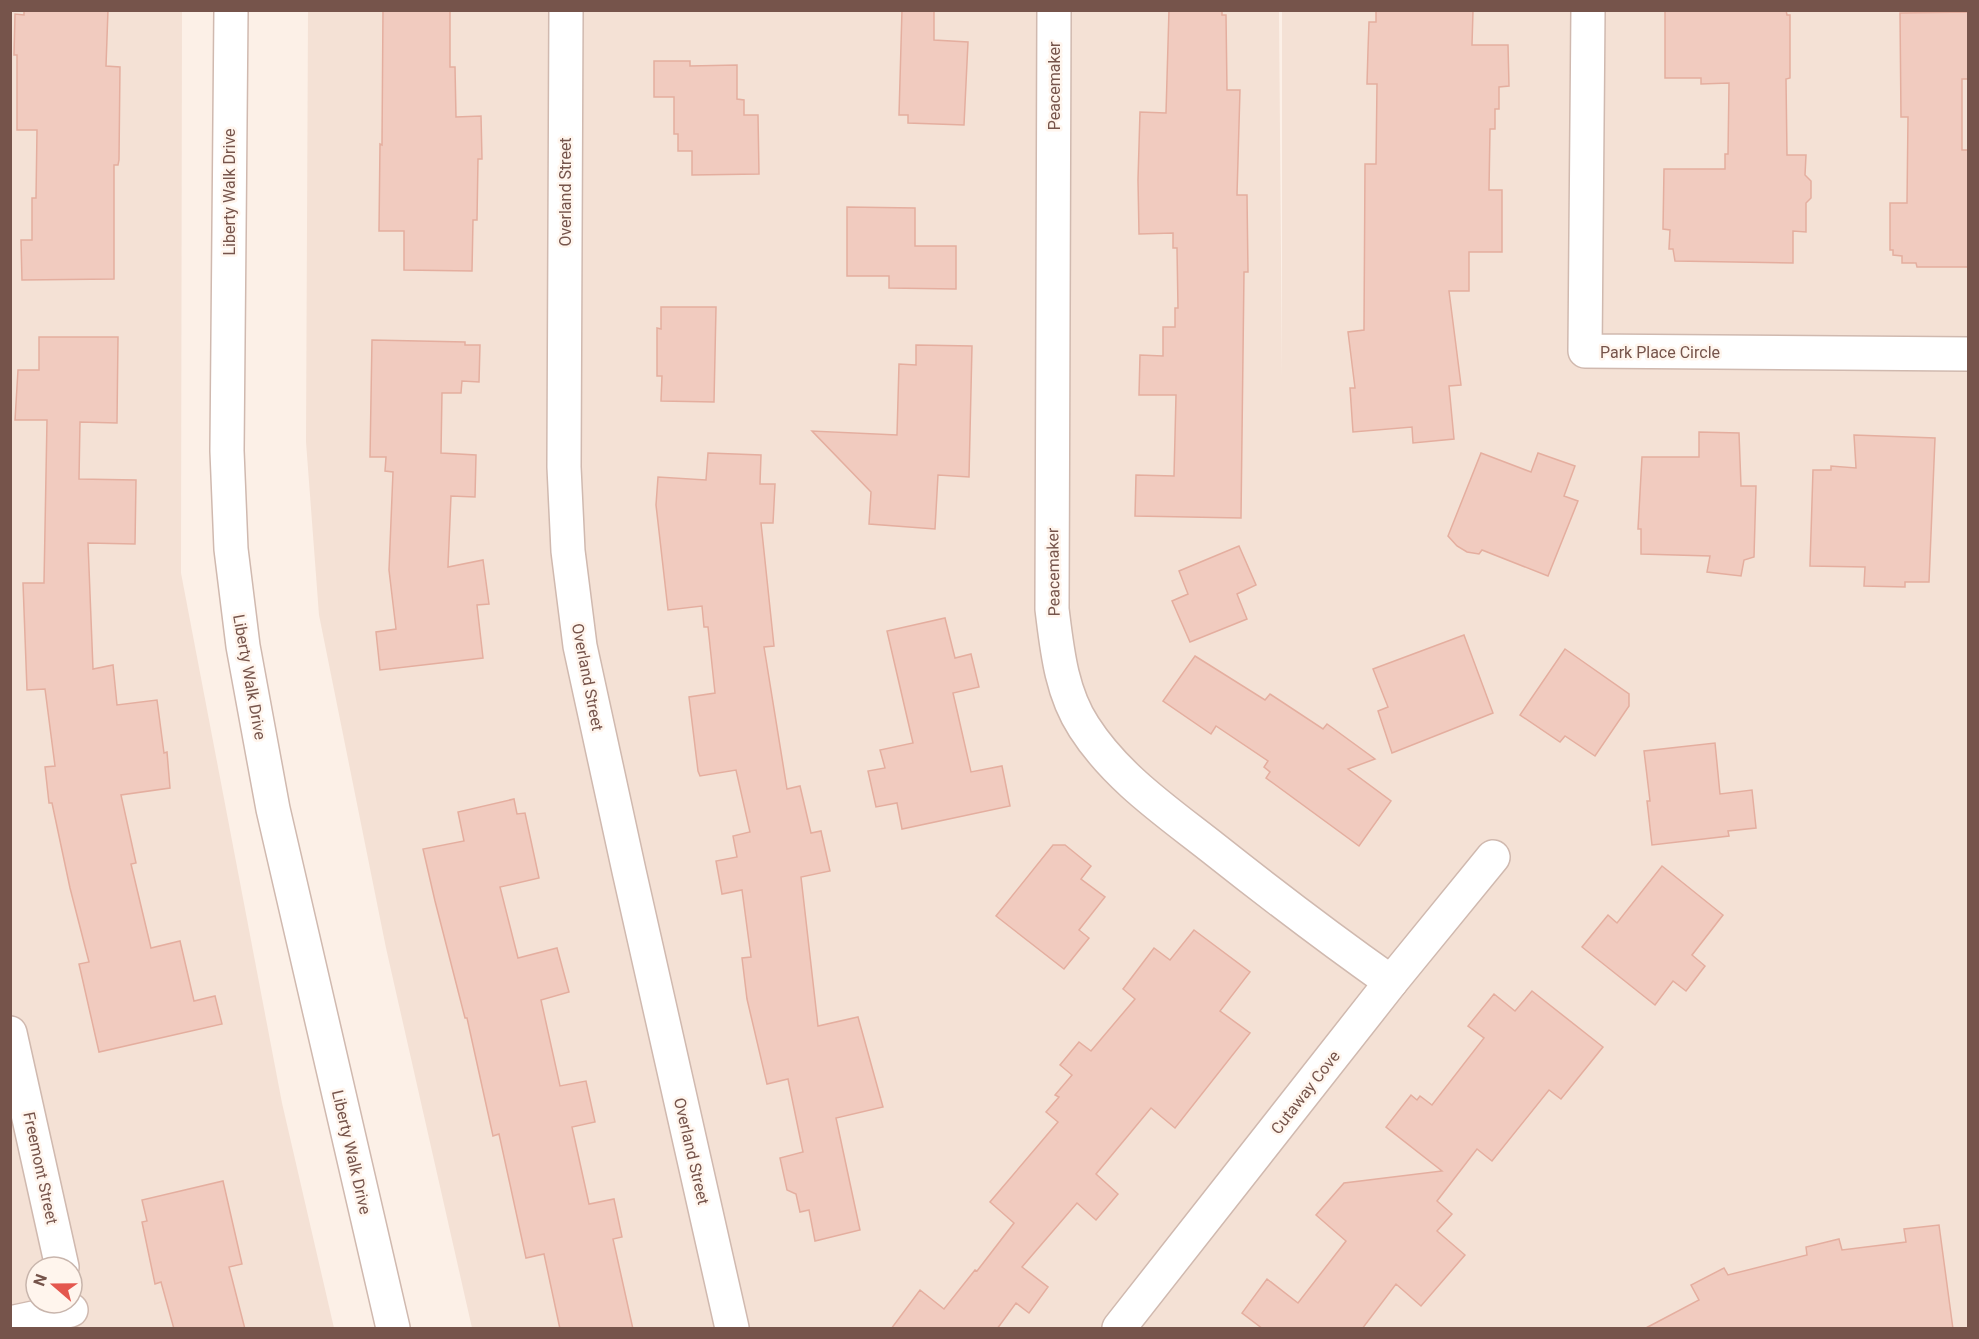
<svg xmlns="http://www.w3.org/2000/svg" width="1979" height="1339" font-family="Roboto,sans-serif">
<rect width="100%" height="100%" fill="#fcf0e7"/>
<!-- residential -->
<g fill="#f4e1d5" fill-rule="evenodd">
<path d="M 10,11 L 182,11 L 181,573 L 282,1103 L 334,1328 L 11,1328 ZM 36,1267 L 72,1267 L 72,1303 L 36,1303 Z"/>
<path d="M 308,11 L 1279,11 L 1282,378 L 1282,11 L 1968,11 L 1968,1328 L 472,1328 L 386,948 L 319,615 L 306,442 Z"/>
</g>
<!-- building -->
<g fill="#f1cbbf" stroke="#e4ae9f" stroke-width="1.5">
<path d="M 24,10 L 108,10 L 106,66 L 120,67 L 119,160 L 118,165 L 114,165 L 114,279 L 22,280 L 21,240 L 32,240 L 32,198 L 36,198 L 37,130 L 17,130 L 17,55 L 14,55 L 15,14 L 24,15 Z"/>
<path d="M 383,10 L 450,10 L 450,67 L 455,67 L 456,117 L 481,116 L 482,159 L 478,159 L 477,220 L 473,220 L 472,271 L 404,270 L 404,231 L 379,231 L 380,144 L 382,145 Z"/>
<path d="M 902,10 L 934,10 L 934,40 L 968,42 L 964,125 L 908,123 L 908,115 L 899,115 Z"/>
<path d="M 1169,10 L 1222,10 L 1222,15 L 1226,15 L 1227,90 L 1240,90 L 1237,195 L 1247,195 L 1248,272 L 1244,272 L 1241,518 L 1135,516 L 1136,475 L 1174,476 L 1176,395 L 1139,395 L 1140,355 L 1163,356 L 1163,327 L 1175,327 L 1175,308 L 1178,308 L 1177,248 L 1173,248 L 1173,233 L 1139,234 L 1138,180 L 1140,112 L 1166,113 Z"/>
<path d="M 1376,10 L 1473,11 L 1472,45 L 1508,45 L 1509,86 L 1499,87 L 1499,109 L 1495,109 L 1495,129 L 1490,129 L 1489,190 L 1502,190 L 1502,252 L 1469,252 L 1469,291 L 1449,291 L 1461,385 L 1449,386 L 1454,439 L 1413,443 L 1412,427 L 1353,432 L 1350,388 L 1355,388 L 1348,332 L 1364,330 L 1365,164 L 1376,164 L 1377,84 L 1367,84 L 1368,50 L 1369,22 L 1376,22 Z"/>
<path d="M 1665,10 L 1786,10 L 1787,15 L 1790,15 L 1790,78 L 1786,79 L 1787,155 L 1806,155 L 1805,175 L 1811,181 L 1811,198 L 1806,203 L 1806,232 L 1793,231 L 1793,263 L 1675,261 L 1673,249 L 1669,249 L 1670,230 L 1663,229 L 1664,169 L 1725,169 L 1725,154 L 1728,154 L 1729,83 L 1701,84 L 1701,78 L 1665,78 Z"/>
<path d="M 1968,12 L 1968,79 L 1962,79 L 1962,150 L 1968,150 L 1968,267 L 1917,267 L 1916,263 L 1902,263 L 1902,256 L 1893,255 L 1893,250 L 1890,250 L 1890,203 L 1907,203 L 1908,117 L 1901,117 L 1900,13 Z"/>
<path d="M 654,61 L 690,61 L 690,66 L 737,65 L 737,99 L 744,100 L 744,115 L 758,115 L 759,174 L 692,175 L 692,151 L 678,151 L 678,134 L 674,134 L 674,97 L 654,97 Z"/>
<path d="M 847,207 L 915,208 L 915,246 L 956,246 L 956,289 L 889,288 L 889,276 L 847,276 Z"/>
<path d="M 661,307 L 716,307 L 714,402 L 661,401 L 662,376 L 657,376 L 657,328 L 661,329 Z"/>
<path d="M 39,337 L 118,337 L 117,423 L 80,422 L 79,479 L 136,480 L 135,544 L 88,543 L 93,669 L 113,665 L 117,705 L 157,700 L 164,753 L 167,752 L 170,788 L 121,795 L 136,863 L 131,864 L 151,948 L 180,941 L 194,1001 L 215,996 L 222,1024 L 99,1052 L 79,964 L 89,962 L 70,888 L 52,803 L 49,803 L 45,767 L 55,766 L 45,689 L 27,690 L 23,583 L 44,583 L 47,420 L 15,420 L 18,370 L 39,370 Z"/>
<path d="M 372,340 L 465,342 L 465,345 L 480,345 L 479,382 L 462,381 L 461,393 L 442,393 L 441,453 L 476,455 L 475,497 L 451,496 L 448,567 L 483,560 L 489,604 L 477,605 L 483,658 L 380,670 L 376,632 L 396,629 L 389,570 L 393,472 L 385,471 L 386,457 L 370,457 Z"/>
<path d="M 916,345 L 972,346 L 969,477 L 938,475 L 935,529 L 869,524 L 871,492 L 812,431 L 897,435 L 899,364 L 916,365 Z"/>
<path d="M 1699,432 L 1739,433 L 1741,486 L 1756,486 L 1754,557 L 1744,560 L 1741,576 L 1707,572 L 1710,556 L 1641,554 L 1641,529 L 1638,529 L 1642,457 L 1699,457 Z"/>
<path d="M 1854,435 L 1935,438 L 1929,582 L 1905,582 L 1905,587 L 1864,586 L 1865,567 L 1810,566 L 1813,470 L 1831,470 L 1831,466 L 1856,468 Z"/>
<path d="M 708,453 L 761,455 L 760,484 L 775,484 L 773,523 L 761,523 L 774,646 L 764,647 L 787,789 L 800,786 L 811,833 L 821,831 L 830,871 L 801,877 L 818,1026 L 858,1017 L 883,1107 L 836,1118 L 860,1230 L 815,1241 L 809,1210 L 800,1212 L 796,1194 L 787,1190 L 780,1158 L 803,1152 L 788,1079 L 767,1084 L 747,999 L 742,958 L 751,957 L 742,890 L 722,894 L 716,861 L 737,857 L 733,836 L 750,832 L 736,770 L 700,776 L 698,771 L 689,697 L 715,693 L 708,627 L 704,627 L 702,606 L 668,610 L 656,505 L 658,477 L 706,480 Z"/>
<path d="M 1481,453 L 1531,472 L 1538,453 L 1575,466 L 1564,496 L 1578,501 L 1548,576 L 1482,550 L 1479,554 L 1467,552 L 1457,546 L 1448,536 Z"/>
<path d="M 1239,546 L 1256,585 L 1237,594 L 1247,619 L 1190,642 L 1172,601 L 1188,594 L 1179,571 Z"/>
<path d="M 945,618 L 955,658 L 971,654 L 979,687 L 953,693 L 971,772 L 1002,766 L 1010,806 L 902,829 L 897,803 L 876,807 L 868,771 L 885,768 L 880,750 L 913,743 L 887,631 Z"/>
<path d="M 1464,635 L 1493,713 L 1392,753 L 1378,711 L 1388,707 L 1373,669 Z"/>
<path d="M 1565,649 L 1629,694 L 1629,706 L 1595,756 L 1565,736 L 1560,742 L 1520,715 Z"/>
<path d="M 1195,656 L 1265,700 L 1270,694 L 1323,729 L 1327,724 L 1375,759 L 1348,769 L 1391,801 L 1359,846 L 1266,778 L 1270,772 L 1264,767 L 1268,761 L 1216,726 L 1211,734 L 1163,701 Z"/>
<path d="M 1715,743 L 1720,794 L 1752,790 L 1756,828 L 1728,831 L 1729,836 L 1652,845 L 1647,801 L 1650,801 L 1644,751 Z"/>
<path d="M 514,799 L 517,814 L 525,813 L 539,878 L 500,887 L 518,958 L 557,948 L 569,992 L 541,1000 L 560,1086 L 586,1081 L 595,1122 L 572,1127 L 589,1204 L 614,1199 L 622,1237 L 613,1239 L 633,1329 L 560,1329 L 544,1254 L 526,1258 L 499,1134 L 493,1136 L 467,1018 L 465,1018 L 435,901 L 423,849 L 464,841 L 458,812 Z"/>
<path d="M 1053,845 L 1065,845 L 1091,866 L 1081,879 L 1105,897 L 1079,930 L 1089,938 L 1064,969 L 996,916 Z"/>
<path d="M 1662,866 L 1723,915 L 1692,955 L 1705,966 L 1686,991 L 1673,981 L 1655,1005 L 1582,947 L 1608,915 L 1617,923 Z"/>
<path d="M 1194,930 L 1250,972 L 1220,1011 L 1250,1033 L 1175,1128 L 1151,1108 L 1096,1174 L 1118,1194 L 1096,1220 L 1077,1203 L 1022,1267 L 1048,1287 L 1029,1313 L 1016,1303 L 997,1329 L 891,1329 L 920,1290 L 944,1309 L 975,1270 L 977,1271 L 1014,1223 L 990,1202 L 1058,1122 L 1046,1112 L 1059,1097 L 1055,1095 L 1072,1075 L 1060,1065 L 1079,1042 L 1091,1051 L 1135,999 L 1123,989 L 1154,948 L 1170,960 Z"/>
<path d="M 1532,991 L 1603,1047 L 1561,1099 L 1549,1090 L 1492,1161 L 1477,1149 L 1437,1201 L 1452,1214 L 1437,1231 L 1465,1255 L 1421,1306 L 1396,1284 L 1362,1329 L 1263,1329 L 1242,1313 L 1267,1279 L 1298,1303 L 1346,1241 L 1316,1215 L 1344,1183 L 1442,1171 L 1386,1127 L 1411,1095 L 1417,1100 L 1420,1096 L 1432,1105 L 1484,1038 L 1468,1026 L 1494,994 L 1515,1011 Z"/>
<path d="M 223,1181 L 242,1264 L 229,1267 L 245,1329 L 174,1329 L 161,1282 L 155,1284 L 142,1222 L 147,1221 L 142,1200 Z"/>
<path d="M 1939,1225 L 1953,1329 L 1644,1329 L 1699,1300 L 1691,1285 L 1724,1268 L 1728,1275 L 1807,1255 L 1806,1247 L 1839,1239 L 1842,1250 L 1906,1242 L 1904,1229 Z"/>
</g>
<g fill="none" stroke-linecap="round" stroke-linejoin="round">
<!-- minor casing -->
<g stroke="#d0b9af" stroke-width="36">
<g id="minor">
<path d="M 566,10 L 564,467 L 568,551 L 580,646 L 629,871 L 732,1328"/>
<path d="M 1054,10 L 1052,609 C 1057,649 1061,692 1084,727 C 1116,777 1166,811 1213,848 C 1271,894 1330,939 1391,982"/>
<path d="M 1588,10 L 1585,351 L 1968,354"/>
<path d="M 10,1033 L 62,1267"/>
<path d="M 10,1323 L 71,1310"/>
<path d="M 1119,1328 L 1391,982 L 1493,857"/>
</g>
</g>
<!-- tertiary casing -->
<g stroke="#d0b9af" stroke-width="36">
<path id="tertiary" d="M 231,10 L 227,451 L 231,549 L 243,646 L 273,809 L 393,1328"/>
</g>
<!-- minor -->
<use href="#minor" stroke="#fff" stroke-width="33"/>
<!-- tertiary -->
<use href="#tertiary" stroke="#fff" stroke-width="33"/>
</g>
<g text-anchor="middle" stroke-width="5" stroke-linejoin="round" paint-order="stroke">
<!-- street labels -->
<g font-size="16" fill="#76544b" stroke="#fff5ed">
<text transform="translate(1054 86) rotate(-90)" y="6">Peacemaker</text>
<text transform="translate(229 192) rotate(-90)" y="6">Liberty Walk Drive</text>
<text transform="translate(565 192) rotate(-90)" y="6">Overland Street</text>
<text x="1660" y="358">Park Place Circle</text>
<text transform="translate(1053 572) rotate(-91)" y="6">Peacemaker</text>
<text transform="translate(250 677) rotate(80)" y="6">Liberty Walk Drive</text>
<text transform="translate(588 677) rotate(79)" y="6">Overland Street</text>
<text transform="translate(1305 1092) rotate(-52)" y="6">Cutaway Cove</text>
<text transform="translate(692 1151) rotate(77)" y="6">Overland Street</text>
<text transform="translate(352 1152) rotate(77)" y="6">Liberty Walk Drive</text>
<text transform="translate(41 1168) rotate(78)" y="6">Freemont Street</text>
</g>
</g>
<!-- border -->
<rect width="1979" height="1339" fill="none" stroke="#76544b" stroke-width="24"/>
<!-- north arrow -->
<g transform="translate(54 1285) rotate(290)"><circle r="28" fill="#fff5ed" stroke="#c8b5ac" stroke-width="1.5"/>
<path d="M0-4.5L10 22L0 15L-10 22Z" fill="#e4574e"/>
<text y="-9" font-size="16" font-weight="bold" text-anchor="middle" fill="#76544b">N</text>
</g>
</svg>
